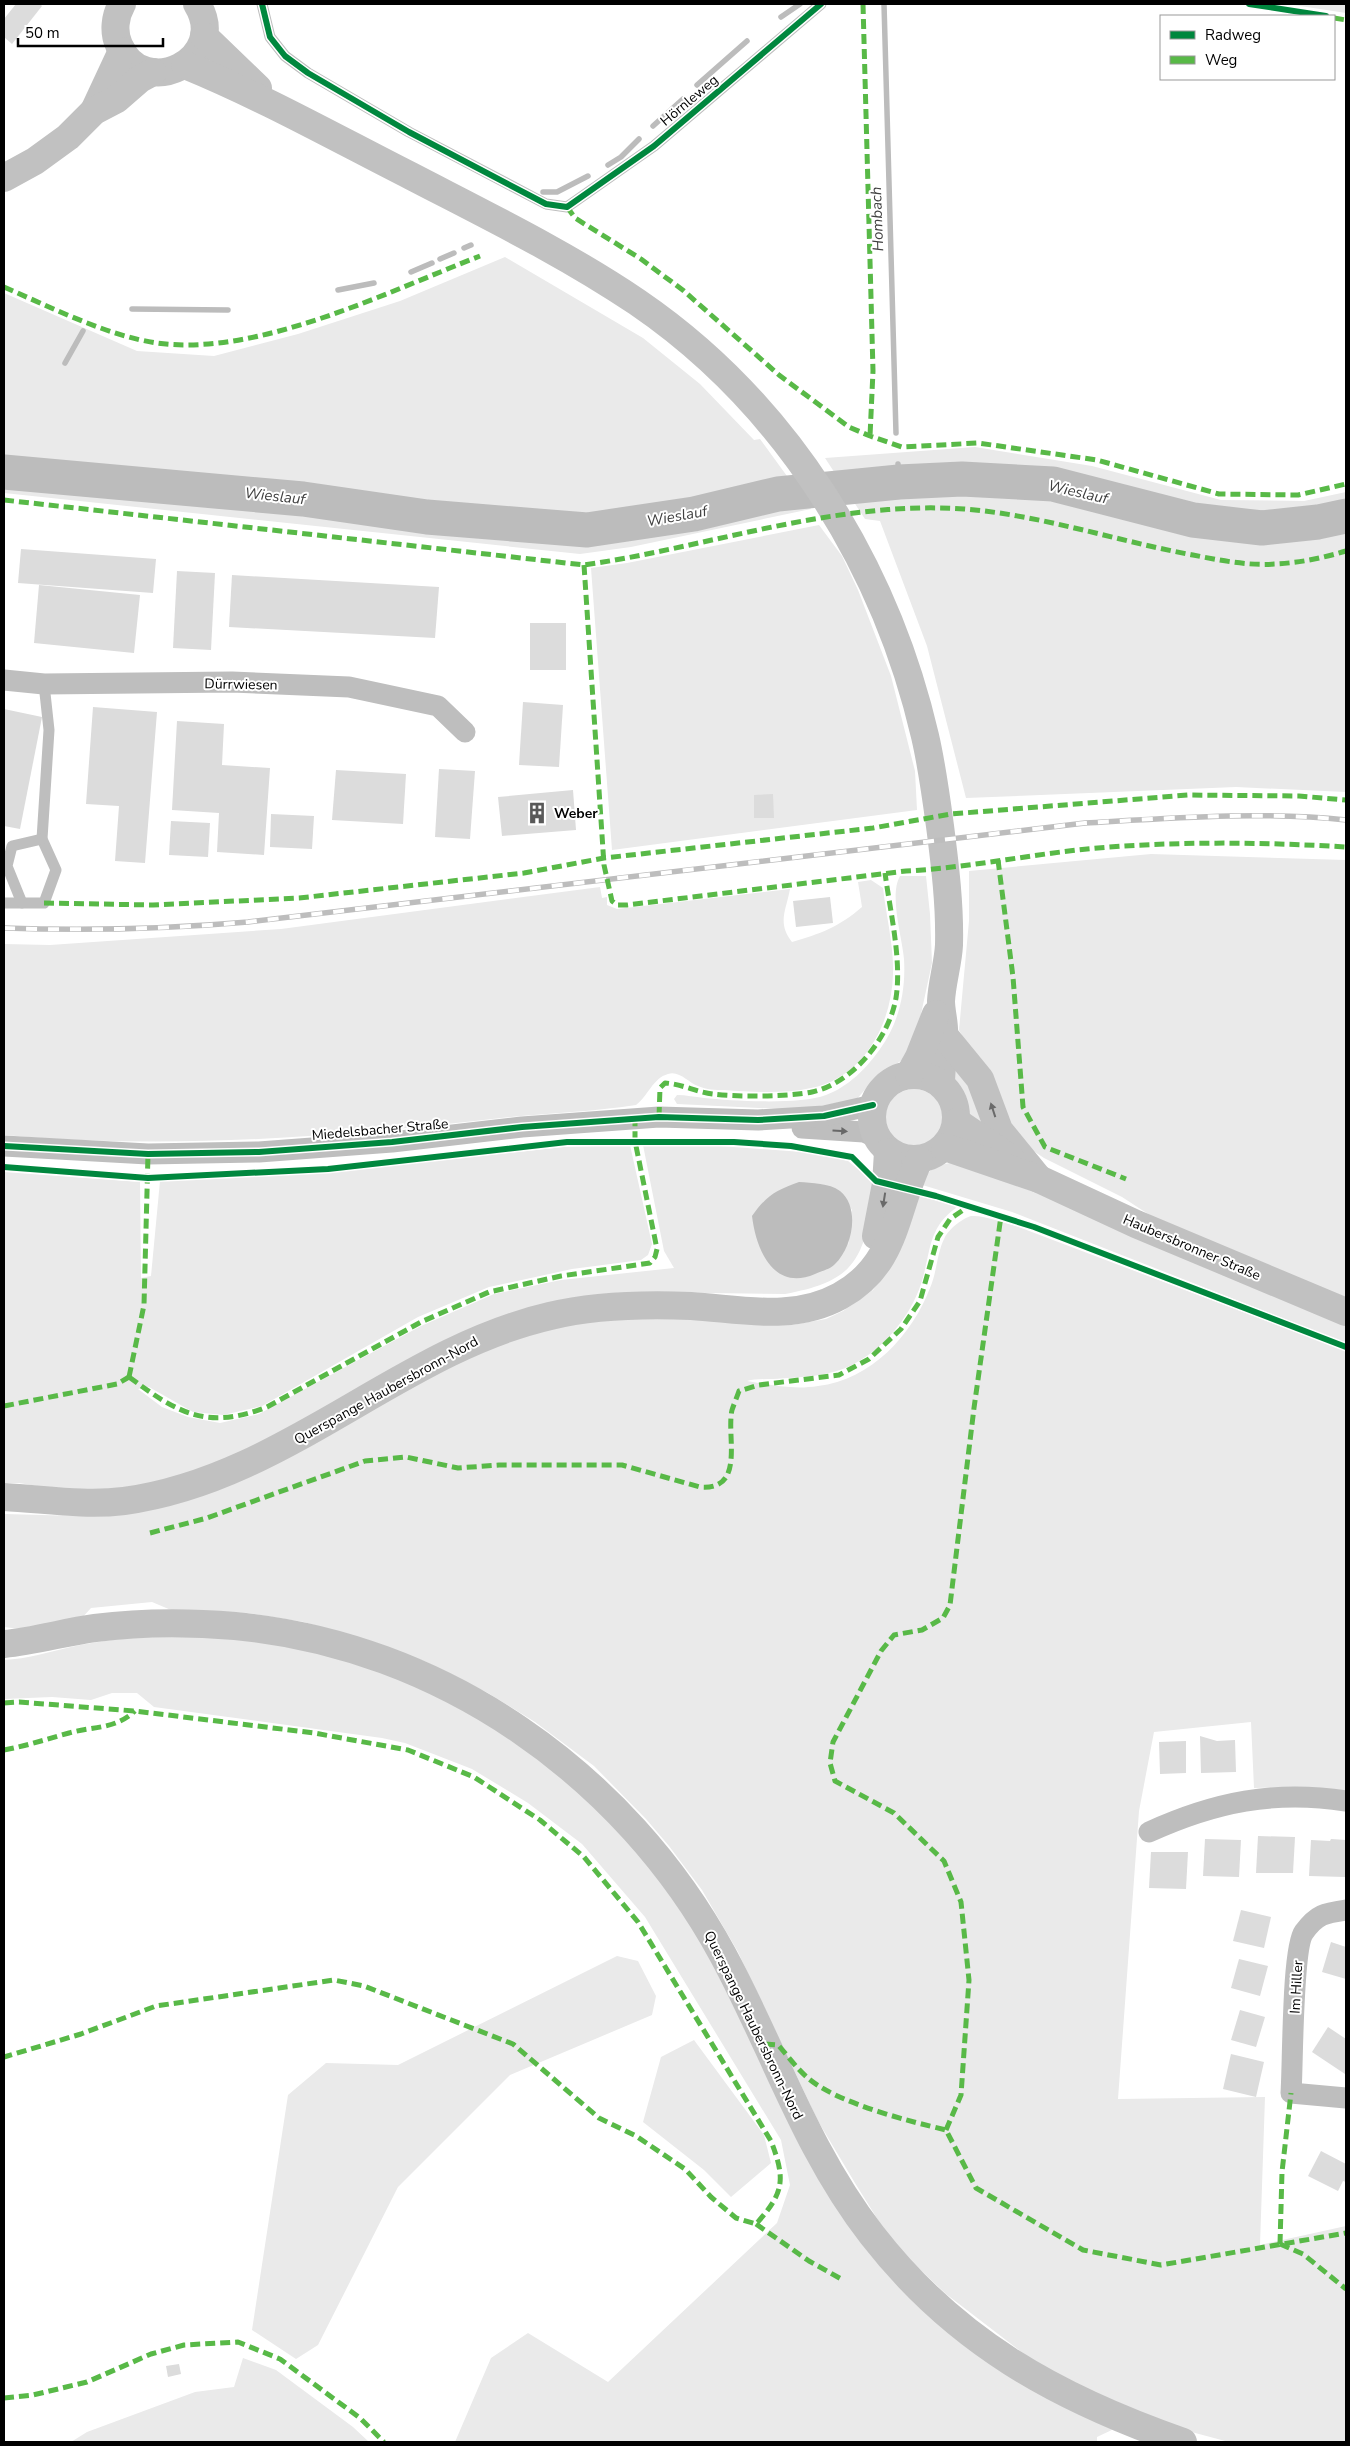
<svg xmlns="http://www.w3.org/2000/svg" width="1350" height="2446" font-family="'Nunito Sans',sans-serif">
<rect width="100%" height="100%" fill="#fff"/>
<!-- green -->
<g fill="#eaeaea" fill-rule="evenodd">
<path d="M 1287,4 L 1346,4 L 1346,13 Z"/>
<path d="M 505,257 L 643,338 L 700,384 L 754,440 L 760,439 L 811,509 L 631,547 L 580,554 L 4,493 L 4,293 L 137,351 L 214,356 L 298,334 L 400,301 Z"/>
<path d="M 975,447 L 1092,466 L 1221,500 L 1304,501 L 1346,492 L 1346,792 L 1236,787 L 966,798 L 927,646 L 880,521 L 865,519 L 825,458 Z"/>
<path d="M 819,525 L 842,556 L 858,590 L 891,676 L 915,771 L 917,810 L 612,850 L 591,568 L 627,563 Z"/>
<path d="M 1151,854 L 1346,860 L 1346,1299 L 1162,1223 L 1122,1197 L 1044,1158 L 1026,1146 L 1011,1129 L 959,1030 L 969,921 L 969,871 Z"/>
<path d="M 900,876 L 926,876 L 930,914 L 932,963 L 918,1028 L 909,1052 L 902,1060 L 873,1080 L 857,1099 L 801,1110 L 677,1104 L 674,1099 L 677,1095 C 686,1095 695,1097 704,1098 C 734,1101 799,1105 826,1095 C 848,1087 867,1068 880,1049 C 899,1023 906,991 904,959 C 902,937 889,895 900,876 Z"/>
<path d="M 871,880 L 883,888 C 886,915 894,946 893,974 C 892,1023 864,1078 811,1088 C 784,1094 752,1092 724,1090 C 715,1090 707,1090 698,1086 C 689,1083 679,1070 668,1074 C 653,1078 648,1096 636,1105 C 592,1112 545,1113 501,1118 C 336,1137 170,1150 4,1135 L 4,944 L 50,945 L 281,929 L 600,887 L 602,898 L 607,897 L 607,905 L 617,909 L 790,889 C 786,911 777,923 792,942 C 820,934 839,927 862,907 L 858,882 Z"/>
<path d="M 950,1061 L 965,1072 L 989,1126 L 969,1116 L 952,1077 Z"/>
<circle cx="914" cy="1118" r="29"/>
<path d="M 630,1145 L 652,1244 L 648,1255 L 641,1260 L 572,1269 L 489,1287 L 418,1317 L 262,1406 L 223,1415 L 193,1412 L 149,1387 L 138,1389 L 162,1407 L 188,1417 L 220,1423 L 259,1414 L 421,1326 L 494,1294 L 561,1280 L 674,1268 L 664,1251 L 643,1145 L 706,1145 L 816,1153 L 848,1161 L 863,1173 L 878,1190 C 860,1257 861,1280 785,1294 L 634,1292 L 561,1300 L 227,1462 L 143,1487 L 76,1492 L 19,1483 L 4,1483 L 4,1172 L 140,1182 L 141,1278 L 151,1276 L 160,1181 L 324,1173 L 564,1147 ZM 840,1192 L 852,1210 L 848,1246 Z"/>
<path d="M 956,1162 L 1014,1183 L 1346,1324 L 1346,1343 L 1012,1212 L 919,1184 C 928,1169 939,1164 956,1162 Z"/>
<path d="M 914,1195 L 954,1205 L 956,1208 C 927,1228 931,1254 921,1284 C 910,1317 884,1348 854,1364 C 830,1377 800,1377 773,1379 C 764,1379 754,1379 747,1381 C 771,1385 794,1390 818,1386 C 871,1380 912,1335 930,1288 C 937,1272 937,1252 945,1237 C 949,1229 963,1218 971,1216 C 985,1215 1003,1223 1016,1226 L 1346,1351 L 1346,1791 L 1299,1787 L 1254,1788 L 1251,1722 L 1154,1732 L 1139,1811 L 1118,2099 L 1265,2097 L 1260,2245 L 1346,2226 L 1346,2442 L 1229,2442 L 1184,2430 L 1126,2409 L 1036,2363 L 946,2294 L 893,2244 L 855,2183 L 818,2121 L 738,1952 L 702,1890 L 669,1846 L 646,1819 L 594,1766 L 535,1722 L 488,1693 L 424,1661 L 364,1639 L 304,1622 L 248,1613 L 171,1610 L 152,1602 L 91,1608 L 81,1619 L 20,1629 L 4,1627 L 4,1514 L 79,1516 L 244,1479 L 293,1455 L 414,1386 L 489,1347 L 571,1322 L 665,1316 L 792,1325 L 826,1319 L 843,1311 L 873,1290 L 884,1275 Z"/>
<path d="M 166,1636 L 236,1637 L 304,1649 L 379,1669 L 496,1725 L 614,1821 L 687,1911 L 862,2239 L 1116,2428 L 1097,2437 L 1097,2442 L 455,2442 L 491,2358 L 528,2333 L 608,2382 L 777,2223 L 790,2185 L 781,2140 L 645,1917 L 582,1844 L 528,1803 L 472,1769 L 405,1743 L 382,1738 L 154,1707 L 137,1693 L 112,1693 L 91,1700 L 52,1697 L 4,1699 L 4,1660 C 28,1659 48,1652 71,1647 C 103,1640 134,1637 166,1636 Z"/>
<path d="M 617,1956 L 638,1961 L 656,1996 L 652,2015 L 510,2075 L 398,2187 L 318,2345 L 296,2359 L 252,2330 L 288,2095 L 326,2063 L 398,2065 Z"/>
<path d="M 694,2040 L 764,2135 L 771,2163 L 731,2197 L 704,2170 L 643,2122 L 661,2057 Z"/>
<path d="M 243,2358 L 276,2370 L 353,2427 L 369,2442 L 71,2442 L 87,2432 L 195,2392 L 234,2387 Z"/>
</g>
<!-- water -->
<path fill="#bcbcbc" d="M 799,1182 C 812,1183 829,1183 840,1191 C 861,1208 852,1248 835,1264 C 831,1269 821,1271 815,1274 C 773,1292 756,1249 752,1216 C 766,1196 776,1190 799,1182 Z"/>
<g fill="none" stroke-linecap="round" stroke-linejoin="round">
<!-- stream -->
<g stroke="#bcbcbc" stroke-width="5.5">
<path d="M 884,4 L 896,433"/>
<path d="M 781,17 L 800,4"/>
<path d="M 697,85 L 747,41"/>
<path d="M 653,126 L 683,99"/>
<path d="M 608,165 L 621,157 L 639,139"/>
<path d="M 543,192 L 557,192 L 588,176"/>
<path d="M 464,248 L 471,245"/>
<path d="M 440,259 L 454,253"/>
<path d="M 411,272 L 432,263"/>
<path d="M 338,290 L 374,283"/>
<path d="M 132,309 L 228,310"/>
<path d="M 65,363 L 83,331"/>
<path d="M 898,464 L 899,482"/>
</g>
<!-- river -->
<path stroke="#bcbcbc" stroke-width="35" d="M 4,472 L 303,499 L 427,517 L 587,530 L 694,514 L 778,494 L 899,482 L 962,479 L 1053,484 L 1193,520 L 1262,528 L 1318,522 L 1346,516"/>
</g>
<!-- building -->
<g fill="#dcdcdc">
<path d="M 16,4 L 40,4 L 42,6 L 12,44 L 4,37 L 4,19 Z"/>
<path d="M 21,549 L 156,559 L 153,593 L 18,583 Z"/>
<path d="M 177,571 L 215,573 L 211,650 L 173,648 Z"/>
<path d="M 232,575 L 439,587 L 435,638 L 229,627 Z"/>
<path d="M 39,585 L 140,595 L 134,653 L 34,643 Z"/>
<rect x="530" y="623" width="36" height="47"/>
<path d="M 523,702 L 563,705 L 559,767 L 519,765 Z"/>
<path d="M 93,707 L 157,712 L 145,863 L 115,861 L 119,806 L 86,804 Z"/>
<path d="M 4,709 L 42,717 L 20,829 L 4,826 Z"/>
<path d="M 177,721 L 224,724 L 222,765 L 270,768 L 264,855 L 217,852 L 219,813 L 172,810 Z"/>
<path d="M 439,769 L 475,771 L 470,839 L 435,837 Z"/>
<path d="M 336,770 L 406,774 L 403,824 L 332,820 Z"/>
<path d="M 573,790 L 576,830 L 502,836 L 498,797 Z"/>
<path d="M 773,794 L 774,818 L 754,818 L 754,795 Z"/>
<path d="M 271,814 L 314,816 L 312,849 L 270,847 Z"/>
<path d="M 171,821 L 210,823 L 208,857 L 169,855 Z"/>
<path d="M 830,897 L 833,923 L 796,927 L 793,901 Z"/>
<path d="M 1200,1736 L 1217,1741 L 1235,1740 L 1236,1772 L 1201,1773 Z"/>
<path d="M 1186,1741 L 1186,1773 L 1160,1774 L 1159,1742 Z"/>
<path d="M 1258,1836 L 1295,1837 L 1293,1873 L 1256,1873 Z"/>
<path d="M 1205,1839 L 1241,1840 L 1239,1877 L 1203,1876 Z"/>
<path d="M 1331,1839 L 1346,1840 L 1345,1877 L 1309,1876 L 1311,1840 L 1330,1841 Z"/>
<path d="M 1151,1852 L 1188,1852 L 1186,1889 L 1149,1888 Z"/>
<path d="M 1241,1910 L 1271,1917 L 1264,1948 L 1233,1941 Z"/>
<path d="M 1331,1942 L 1346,1947 L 1346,1979 L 1322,1972 Z"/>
<path d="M 1239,1959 L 1268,1966 L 1260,1996 L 1231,1988 Z"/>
<path d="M 1240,2010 L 1265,2017 L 1256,2047 L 1231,2040 Z"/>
<path d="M 1328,2027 L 1346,2039 L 1345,2074 L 1312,2052 Z"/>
<path d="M 1231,2054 L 1264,2062 L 1256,2097 L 1223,2089 Z"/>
<path d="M 1321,2151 L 1346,2164 L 1346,2182 L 1343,2181 L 1338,2191 L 1308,2176 Z"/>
<path d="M 179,2364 L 181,2374 L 168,2377 L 166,2366 Z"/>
</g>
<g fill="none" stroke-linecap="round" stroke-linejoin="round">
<!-- lane -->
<g stroke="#bebebe" stroke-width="11">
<path d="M 262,4 L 270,37 L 285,56 L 308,73 L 409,132 L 546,204 L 567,207 L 654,146 L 821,4"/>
<path d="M 4,903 L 44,903 L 56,870 L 42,839 L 49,730 L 44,684"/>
<path d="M 22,903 L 7,866 L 12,846 L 42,839"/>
</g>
<!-- street -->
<g stroke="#bebebe" stroke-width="21">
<path d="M 4,680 L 44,684 L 232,682 L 349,687 L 438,706 L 465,732"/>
<path d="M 802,1128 L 864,1132 L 876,1137"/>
<path d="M 4,1146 L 148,1154 L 259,1152 L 392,1142 L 522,1127 L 659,1117 L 758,1120 L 824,1116 L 873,1105"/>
<path d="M 1149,1832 C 1215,1802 1274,1790 1346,1801"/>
<path d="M 1346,1910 C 1325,1913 1317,1914 1304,1932 C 1292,1948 1293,2066 1291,2093 L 1346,2098"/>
</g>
<!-- secondary -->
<g stroke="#c1c1c1" stroke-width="28">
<path d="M 122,4 C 115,16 113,32 119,45 C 143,103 231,59 197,4"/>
<path d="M 204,36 L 258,88"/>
<path d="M 185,65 C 263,97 336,138 411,176 C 488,216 566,254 637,302 C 785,403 885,564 925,736 C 932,766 936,796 940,826 C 945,865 950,905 949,945 C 948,964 942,982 941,1001 C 941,1012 945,1024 944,1035 C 944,1052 941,1068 941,1084"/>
<path d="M 94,111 L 122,51"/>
<path d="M 4,178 L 35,161 L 68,137 L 94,111 L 117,99 L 140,79 L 153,72"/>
<path d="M 944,1035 L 980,1079 L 999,1130 L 1039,1179"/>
<circle cx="914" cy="1117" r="42"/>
<path d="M 909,1075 L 919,1057 L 936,1014"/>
<path d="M 957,1122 L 1011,1159"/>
<path d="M 945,1147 L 1039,1179 L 1136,1224 L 1346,1312"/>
<path d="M 876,1236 L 886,1184 L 888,1152"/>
<path d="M 4,1497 C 44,1499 83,1506 124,1501 C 285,1479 398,1351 550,1316 C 596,1305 643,1304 691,1306 C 741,1309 793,1322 840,1296 C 897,1265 894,1212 919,1160"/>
<path d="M 4,1644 C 35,1641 65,1632 95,1628 C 141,1622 189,1622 235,1626 C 441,1645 625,1774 723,1955 C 774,2049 805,2149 872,2235 C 955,2342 1057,2398 1183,2442"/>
</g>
<!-- rail casing -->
<g stroke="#bdbdbd" stroke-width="5.5">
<path id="rail" d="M 4,928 C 86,931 166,929 248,922 L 1085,823 C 1171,818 1260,811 1346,820"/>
</g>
<!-- rail -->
<use href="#rail" stroke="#fff" stroke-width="4" stroke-dasharray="11" stroke-linecap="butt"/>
<!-- quiet -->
<g stroke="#58b947" stroke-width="5" stroke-dasharray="10 5" stroke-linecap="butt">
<path d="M 863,4 L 873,371 L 870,436"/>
<path d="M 1334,18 L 1346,20"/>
<path d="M 567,207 L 575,218 L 641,259 L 684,291 L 779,375 L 849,427 L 870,436 L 902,447 L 978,443 L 1097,460 L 1219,494 L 1298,495 L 1346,484"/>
<path d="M 4,287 C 50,307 108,336 157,343 C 257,357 387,292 480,256"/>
<path d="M 4,500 L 584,565 C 710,547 835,500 964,509 C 1042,515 1116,541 1193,555 C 1218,560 1248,566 1274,564 C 1299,563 1323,558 1346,551"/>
<path d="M 584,565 L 604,865 L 612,901 L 617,905 L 627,905 L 906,871 C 966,868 1027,855 1087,849 C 1170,841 1263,842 1346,847"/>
<path d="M 998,860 L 1013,977 L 1023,1107 L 1045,1147 L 1126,1179"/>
<path d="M 44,903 L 153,905 L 299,898 L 524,873 L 604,858 L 873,828 L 951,814 L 1188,795 L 1299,796 L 1346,800"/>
<path d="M 659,1117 L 660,1088 L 665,1083 C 682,1084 696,1092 713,1094 C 737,1097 788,1097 812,1092 C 853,1083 889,1038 896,998 C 902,960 890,911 885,873"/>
<path d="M 129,1377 C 179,1414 207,1430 267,1407 L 421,1322 L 489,1292 L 561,1276 L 650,1263 L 655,1257 L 657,1249 L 635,1141 L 635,1119"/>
<path d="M 129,1377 L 144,1305 L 148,1154"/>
<path d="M 4,1406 L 117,1384 L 129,1377"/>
<path d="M 150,1533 L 207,1518 L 365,1461 L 406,1457 L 458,1468 L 499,1465 L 622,1465 L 700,1487 C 746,1491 726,1436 732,1410 C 734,1404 737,1397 739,1391 L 759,1385 L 839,1375 L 869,1359 L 901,1329 L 920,1301 L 938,1237 L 950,1219 L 969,1206"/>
<path d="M 4,1703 L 19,1702 L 135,1711 L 314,1733 L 408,1750 L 474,1777 L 540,1820 L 584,1857 L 638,1922 L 771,2141 C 786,2180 784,2193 756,2224 L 736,2218 L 711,2197 L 685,2169 L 636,2136 L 599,2118 L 513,2044 L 364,1986 L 334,1980 L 156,2006 L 81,2034 L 4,2057"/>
<path d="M 4,1750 C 26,1746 47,1739 69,1733 C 93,1726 114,1730 135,1711"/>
<path d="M 765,2044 L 778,2045 C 788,2056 798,2070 809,2079 C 838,2103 908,2121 946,2130 L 976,2188 L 1083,2250 L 1161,2265 L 1346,2233"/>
<path d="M 946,2130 L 961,2095 L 969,1980 L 961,1902 L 944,1861 L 894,1813 L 835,1781 L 830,1763 L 833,1742 L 881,1651 L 894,1635 L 922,1630 L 943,1618 L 950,1605 L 974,1408 L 1001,1216"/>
<path d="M 756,2224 L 809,2261 L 843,2280"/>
<path d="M 1280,2244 L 1282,2172 L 1291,2093"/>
<path d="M 1280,2244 L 1303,2254 L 1346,2289"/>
<path d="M 4,2398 L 33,2395 L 87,2382 L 151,2354 L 184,2345 L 238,2342 L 280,2359 L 360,2418 L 384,2442"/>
</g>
<!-- cycleway casing -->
<g stroke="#fff" stroke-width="9">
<g id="cycleway">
<path d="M 262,4 L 270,37 L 285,56 L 308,73 L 409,132 L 546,204 L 567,207 L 654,146 L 821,4"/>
<path d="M 1249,4 L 1326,16"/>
<path d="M 4,1146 L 148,1154 L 259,1152 L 392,1142 L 522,1127 L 659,1117 L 758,1120 L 824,1116 L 873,1105"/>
<path d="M 4,1167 L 148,1178 L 328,1169 L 567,1142 L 734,1142 L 791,1146 L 852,1157 L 876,1181 L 936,1196 L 1034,1227 L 1346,1347"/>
</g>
</g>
<!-- cycleway -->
<use href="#cycleway" stroke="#00873e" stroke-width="6"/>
</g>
<!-- one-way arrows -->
<defs><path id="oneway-solid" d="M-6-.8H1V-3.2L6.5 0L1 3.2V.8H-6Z" transform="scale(1.25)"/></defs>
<g fill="#6a6a6a">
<use href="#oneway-solid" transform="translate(993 1110) rotate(-108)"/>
<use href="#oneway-solid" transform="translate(884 1200) rotate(99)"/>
</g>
<use fill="#686868" href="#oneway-solid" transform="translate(840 1131) rotate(4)"/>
<!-- icons -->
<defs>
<g id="building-bare" transform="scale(1.725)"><path d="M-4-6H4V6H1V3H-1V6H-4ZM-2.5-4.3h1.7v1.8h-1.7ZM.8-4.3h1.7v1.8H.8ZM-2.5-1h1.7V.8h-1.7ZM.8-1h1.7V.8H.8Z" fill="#595959" stroke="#fff" stroke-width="2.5" paint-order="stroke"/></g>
</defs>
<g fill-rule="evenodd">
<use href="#building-bare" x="537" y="813"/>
</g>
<g text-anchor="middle" stroke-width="4" stroke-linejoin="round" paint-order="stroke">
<!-- street labels -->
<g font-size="14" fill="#000" stroke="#fff">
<text transform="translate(689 100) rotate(-40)" y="5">Hörnleweg</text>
<text transform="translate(241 684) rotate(1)" y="5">Dürrwiesen</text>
<text transform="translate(380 1129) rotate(-5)" y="5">Miedelsbacher Straße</text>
<text transform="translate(1192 1247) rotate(23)" y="5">Haubersbronner Straße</text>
<text transform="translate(386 1390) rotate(-29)" y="5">Querspange Haubersbronn-Nord</text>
<text transform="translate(1296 1987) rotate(-87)" y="5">Im Hiller</text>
<text transform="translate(754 2025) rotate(64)" y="5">Querspange Haubersbronn-Nord</text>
</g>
<!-- poi labels -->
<g font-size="14" font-weight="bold" fill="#000" stroke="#fff" text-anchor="start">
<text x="554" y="818">Weber</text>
</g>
<!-- water labels -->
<g font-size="15" font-style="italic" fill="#404040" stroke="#fff">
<text transform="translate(877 219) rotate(-92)" y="5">Hombach</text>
<text transform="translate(1078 492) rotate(13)" y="5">Wieslauf</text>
<text transform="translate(275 496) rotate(6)" y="5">Wieslauf</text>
<text transform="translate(677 516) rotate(-10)" y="5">Wieslauf</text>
</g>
</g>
<!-- border -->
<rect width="1350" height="2446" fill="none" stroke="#000000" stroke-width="10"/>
<!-- legend -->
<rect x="1160" y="15" width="175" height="65" fill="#ffffff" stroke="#999999"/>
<rect x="1170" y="31" width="25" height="8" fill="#00873e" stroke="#999999"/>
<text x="1205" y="40" font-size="15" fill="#000000">Radweg</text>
<rect x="1170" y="56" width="25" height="8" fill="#58b947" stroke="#999999"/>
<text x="1205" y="65" font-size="15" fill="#000000">Weg</text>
<!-- scale -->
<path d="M18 38v8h145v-8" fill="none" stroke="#000000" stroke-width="2.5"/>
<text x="25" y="38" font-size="15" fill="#000000" stroke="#ffffff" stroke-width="4" paint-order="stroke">50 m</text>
</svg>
